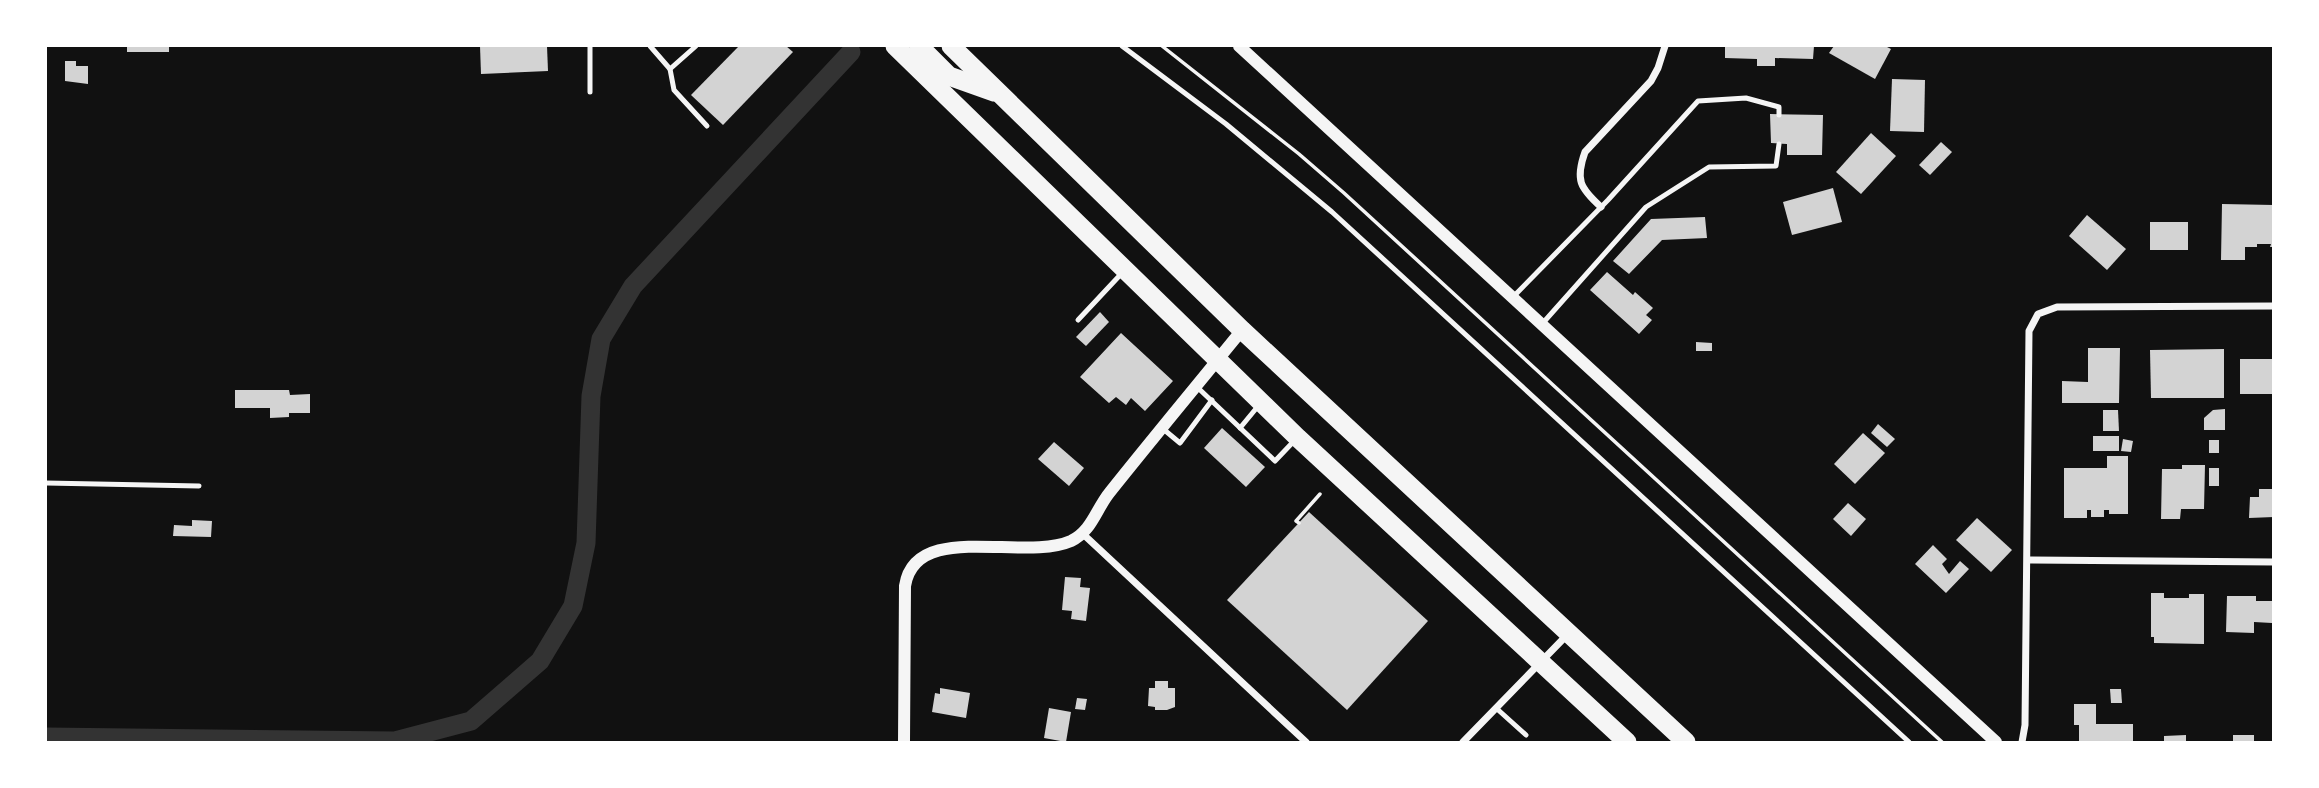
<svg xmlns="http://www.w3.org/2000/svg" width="2319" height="788" font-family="'Noto Serif',serif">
<rect width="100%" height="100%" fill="#111"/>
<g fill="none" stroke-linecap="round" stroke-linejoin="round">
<!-- canal -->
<path stroke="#333" stroke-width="19" d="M 46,737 L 395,741 L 471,721 L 540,661 L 573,606 L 586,543 L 591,396 L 601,339 L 633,286 L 851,52"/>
</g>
<!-- building -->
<g fill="#d3d3d3">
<rect x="127" y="46" width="42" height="6"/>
<path d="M 480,46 L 547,46 L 548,71 L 481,74 Z"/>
<path d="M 739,46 L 786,46 L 793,52 L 723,125 L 691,95 Z"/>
<path d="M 1725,46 L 1814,46 L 1813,59 L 1775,58 L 1775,66 L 1757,66 L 1757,59 L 1725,58 Z"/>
<path d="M 1834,46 L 1885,46 L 1891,49 L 1875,79 L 1829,53 Z"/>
<path d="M 65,61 L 76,61 L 76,66 L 88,66 L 88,84 L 65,81 Z"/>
<path d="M 1892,79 L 1925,80 L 1924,132 L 1890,131 Z"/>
<path d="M 1770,114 L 1823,115 L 1822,155 L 1787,155 L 1787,144 L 1771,143 Z"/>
<path d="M 1871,133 L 1896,156 L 1861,194 L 1836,172 Z"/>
<path d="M 1941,142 L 1952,152 L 1930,175 L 1919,165 Z"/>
<path d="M 1833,188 L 1842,222 L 1792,235 L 1783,202 Z"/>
<path d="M 2222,204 L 2274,205 L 2274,247 L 2270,247 L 2271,244 L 2257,244 L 2257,247 L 2245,247 L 2245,260 L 2221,260 Z"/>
<path d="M 2087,215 L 2126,249 L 2107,270 L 2069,236 Z"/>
<path d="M 1705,217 L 1707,238 L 1662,240 L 1629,274 L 1613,261 L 1651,219 Z"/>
<rect x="2150" y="222" width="38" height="28"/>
<path d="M 1607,272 L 1633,295 L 1635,292 L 1653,308 L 1646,315 L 1652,320 L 1639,334 L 1590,290 Z"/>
<path d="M 1100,312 L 1109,322 L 1086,346 L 1076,337 Z"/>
<path d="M 1121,333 L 1173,381 L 1145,411 L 1131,398 L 1126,405 L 1116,397 L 1109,403 L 1080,377 Z"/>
<path d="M 1696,342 L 1712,343 L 1712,351 L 1696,351 Z"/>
<path d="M 2088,348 L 2120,348 L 2119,403 L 2062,403 L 2062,381 L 2088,382 Z"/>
<path d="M 2224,349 L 2224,398 L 2151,398 L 2150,350 Z"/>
<rect x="2240" y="359" width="34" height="35"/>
<path d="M 235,390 L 289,390 L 290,395 L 310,394 L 310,413 L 289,413 L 289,417 L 270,418 L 270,408 L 235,408 Z"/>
<path d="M 2225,409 L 2225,430 L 2204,430 L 2204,418 L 2213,410 Z"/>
<path d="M 2103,410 L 2118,410 L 2119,431 L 2103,431 Z"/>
<path d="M 1878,424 L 1895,439 L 1887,447 L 1871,433 Z"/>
<path d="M 1222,428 L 1265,467 L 1246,487 L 1204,448 Z"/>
<path d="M 1863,433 L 1885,453 L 1855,484 L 1834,464 Z"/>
<rect x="2093" y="436" width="26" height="15"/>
<path d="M 2123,439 L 2133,441 L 2131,452 L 2121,451 Z"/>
<rect x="2209" y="440" width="10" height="13"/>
<path d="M 1054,442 L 1084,468 L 1069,486 L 1038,459 Z"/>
<path d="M 2107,456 L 2128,456 L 2128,514 L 2109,514 L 2109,510 L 2104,510 L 2104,517 L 2091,517 L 2091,510 L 2087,510 L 2087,518 L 2064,518 L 2064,468 L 2107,468 Z"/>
<path d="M 2182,465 L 2205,465 L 2204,509 L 2181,509 L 2180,519 L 2161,519 L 2162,469 L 2182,469 Z"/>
<rect x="2209" y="468" width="10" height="18"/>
<path d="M 2259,489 L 2274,489 L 2274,517 L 2249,518 L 2250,497 L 2259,497 Z"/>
<path d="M 1848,503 L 1866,519 L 1851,536 L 1833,519 Z"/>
<path d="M 1309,512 L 1428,621 L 1347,710 L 1227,600 Z"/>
<path d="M 1977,518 L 2012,550 L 1991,572 L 1956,540 Z"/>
<path d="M 192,520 L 212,521 L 211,537 L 173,536 L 174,525 L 192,526 Z"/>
<path d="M 1933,545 L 1947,559 L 1942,564 L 1949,574 L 1960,561 L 1969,569 L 1946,593 L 1915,564 Z"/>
<path d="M 1065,577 L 1081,578 L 1080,587 L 1090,588 L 1086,621 L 1071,619 L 1072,611 L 1062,610 Z"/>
<path d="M 2151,593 L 2164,593 L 2164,598 L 2189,598 L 2189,594 L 2204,594 L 2204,644 L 2154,643 L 2154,637 L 2151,637 Z"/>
<path d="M 2227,596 L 2256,596 L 2256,601 L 2273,601 L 2272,623 L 2254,622 L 2254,633 L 2226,632 Z"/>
<path d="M 1155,681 L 1168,681 L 1168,688 L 1175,688 L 1175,707 L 1167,710 L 1155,710 L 1155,707 L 1148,706 L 1149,688 L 1155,688 Z"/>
<path d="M 940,688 L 970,693 L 966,718 L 932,712 L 935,693 L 940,694 Z"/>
<path d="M 2110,689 L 2121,689 L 2122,703 L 2111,703 Z"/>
<path d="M 1077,698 L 1087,699 L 1085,710 L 1075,709 Z"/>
<path d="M 2074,704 L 2096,704 L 2096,724 L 2133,724 L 2133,742 L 2079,742 L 2079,725 L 2074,725 Z"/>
<path d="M 1049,708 L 1071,712 L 1066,742 L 1044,738 Z"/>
<path d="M 2186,735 L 2186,742 L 2164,742 L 2164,736 Z"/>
<rect x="2233" y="735" width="21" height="7"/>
</g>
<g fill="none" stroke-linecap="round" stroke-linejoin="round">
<!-- path -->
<g stroke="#f5f5f5" stroke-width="3.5">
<path d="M 1162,46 L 1299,154 L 1344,193 L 1942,742"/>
<path d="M 1299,523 L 1296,521 L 1320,494"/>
</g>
<!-- service -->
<g stroke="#f5f5f5" stroke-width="5">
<path d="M 650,46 L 670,69 L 696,46"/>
<path d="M 1122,46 L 1226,124 L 1332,212 L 1909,742"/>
<path d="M 670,69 L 674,90 L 707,126"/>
<path d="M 590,92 L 590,46"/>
<path d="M 1513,297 L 1608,200 L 1698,101 L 1746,98 L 1779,107 L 1779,115"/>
<path d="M 1078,320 L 1122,273"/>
<path d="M 1542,324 L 1646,207 L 1709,167 L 1776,166 L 1779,144"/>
<path d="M 1197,387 L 1275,461 L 1295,440"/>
<path d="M 1162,428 L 1180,443 L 1212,400"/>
<path d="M 1240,428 L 1259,405"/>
<path d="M 46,483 L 199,486"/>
<path d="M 1496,708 L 1526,735"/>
</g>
<!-- minor -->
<g stroke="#f5f5f5" stroke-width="7">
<path d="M 1601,207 C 1580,188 1575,180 1585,152 L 1651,81 L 1658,68 L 1665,46"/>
<path d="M 1083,534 L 1306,742"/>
<path d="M 2028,560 L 2274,562"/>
<path d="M 1463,742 L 1567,635"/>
<path d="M 2022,742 L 2025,725 L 2029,331 L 2038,314 L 2057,307 L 2274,306"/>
</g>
<!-- tertiary -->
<g stroke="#f5f5f5" stroke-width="12">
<path d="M 1239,46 L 1996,742"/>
<path d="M 904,742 L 905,586 C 915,520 1023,562 1071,541 C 1092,531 1096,509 1110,492 C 1153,438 1198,384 1242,330"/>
</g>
<!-- trunk -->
<g stroke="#f5f5f5" stroke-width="19">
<path d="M 895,46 L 1298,438 L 1627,742"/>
<path d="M 919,46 L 949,76 L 994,92"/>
<path d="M 951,46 L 1242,330 L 1686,742"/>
</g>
</g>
<!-- border -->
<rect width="2319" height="788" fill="none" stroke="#ffffff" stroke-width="94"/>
</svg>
